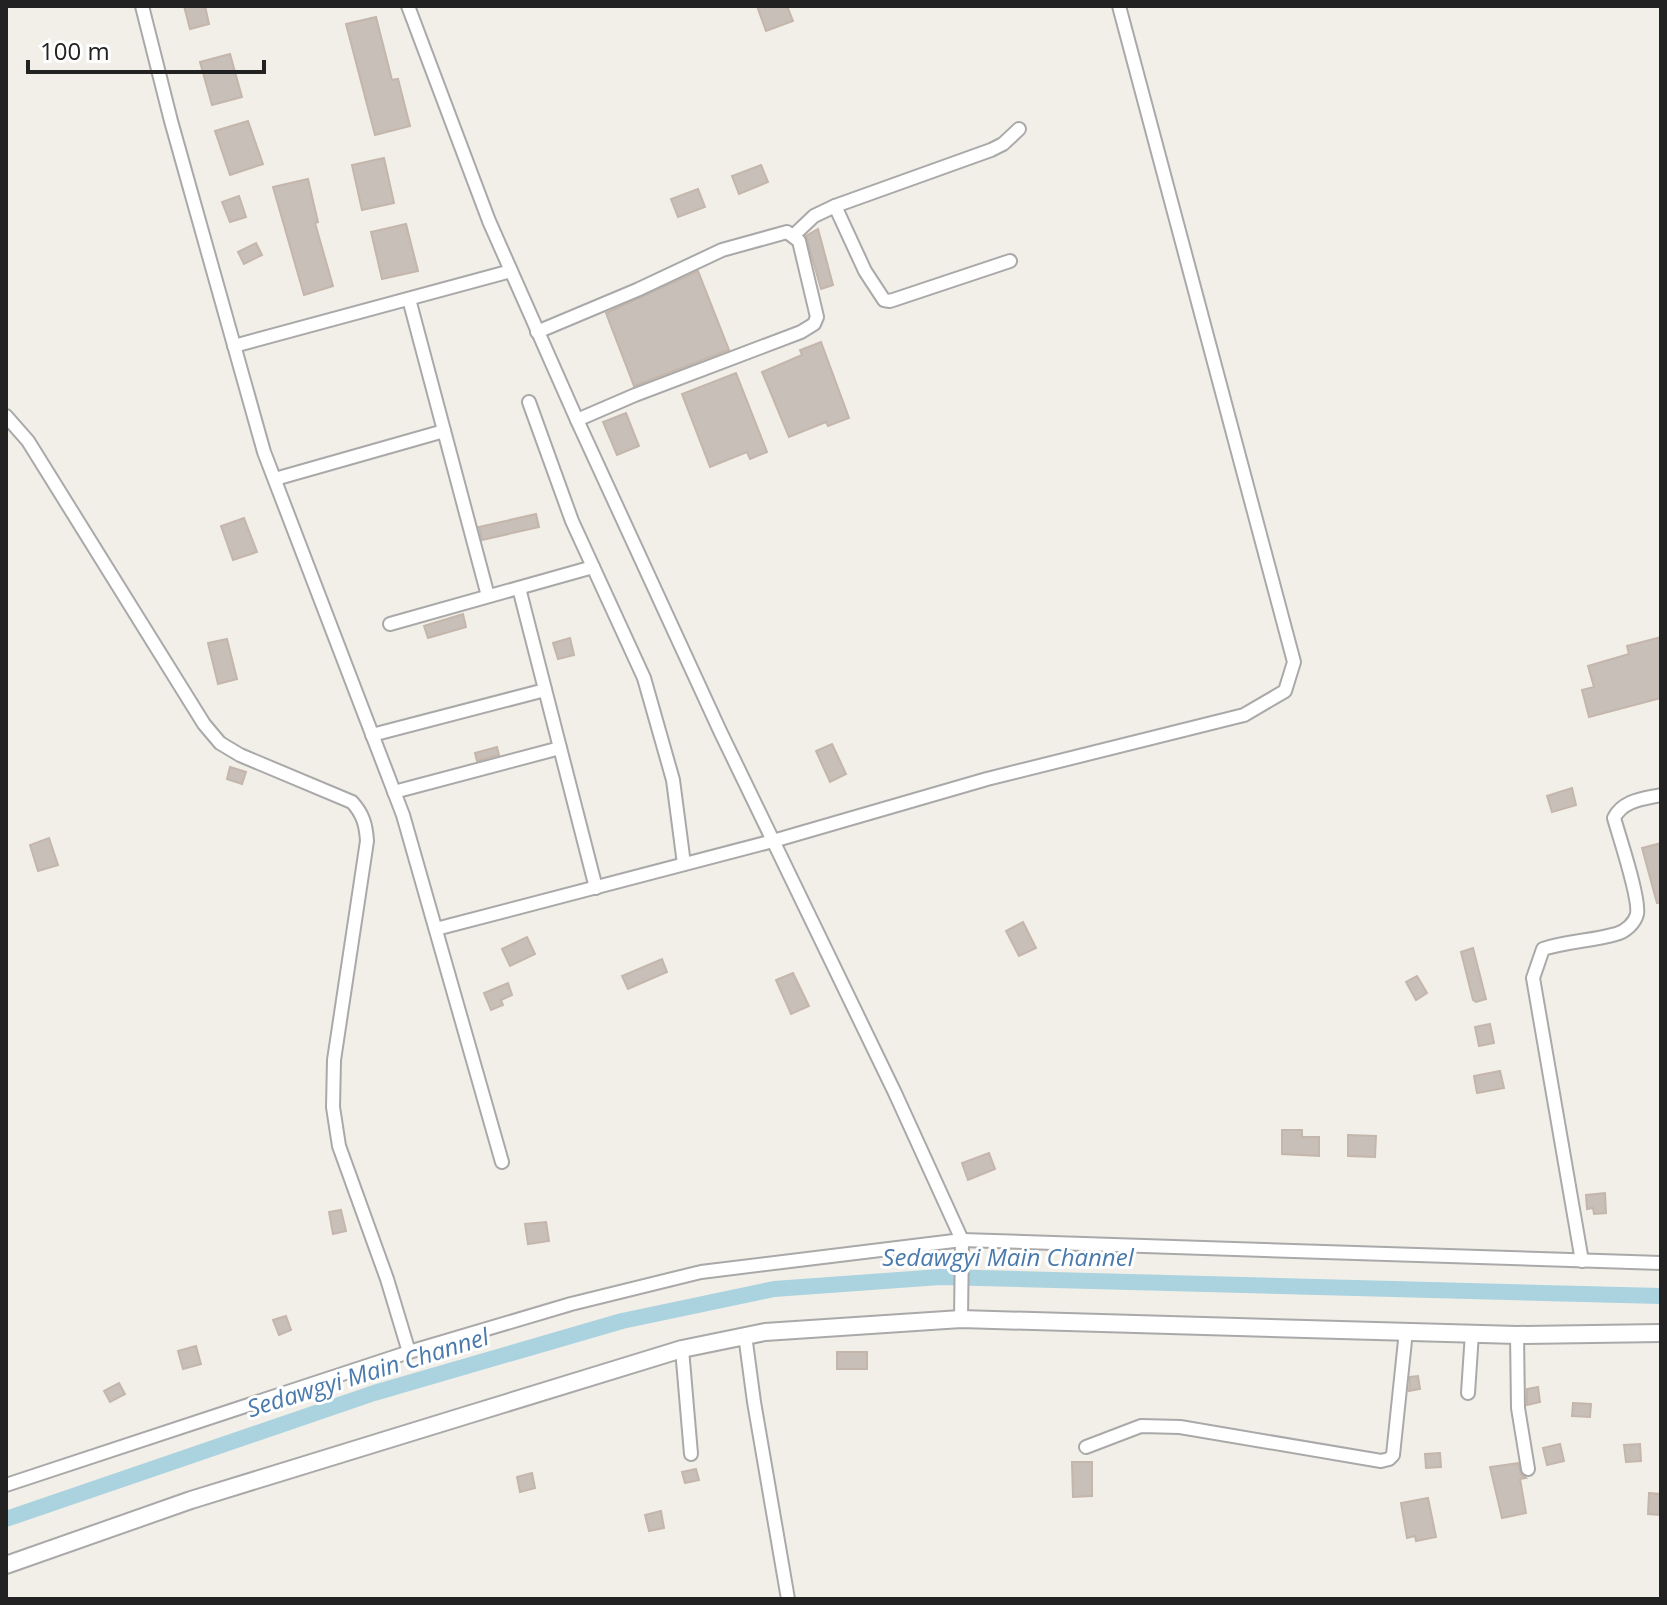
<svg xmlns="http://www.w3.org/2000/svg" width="1667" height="1605" font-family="'Open Sans',sans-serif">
<rect width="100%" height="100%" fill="#f2efe9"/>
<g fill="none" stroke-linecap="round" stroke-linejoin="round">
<!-- canal -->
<path stroke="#aad3df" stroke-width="16" d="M 6,1519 L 374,1393 L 622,1321 L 774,1289 L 940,1277 L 1661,1296"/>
</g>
<!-- building -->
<g fill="#c7bfb8" stroke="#c4b6ab" stroke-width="2">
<path d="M 184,6 L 205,6 L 209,24 L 190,29 Z"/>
<path d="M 757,6 L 787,6 L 793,21 L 766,31 Z"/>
<path d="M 376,17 L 392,80 L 398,79 L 410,126 L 375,135 L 346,24 Z"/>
<path d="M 230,54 L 242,97 L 212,105 L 200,62 Z"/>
<path d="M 248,121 L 263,164 L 230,175 L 215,131 Z"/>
<path d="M 384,158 L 394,203 L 362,210 L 352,165 Z"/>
<path d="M 761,165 L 768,182 L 739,194 L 732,176 Z"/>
<path d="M 308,179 L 318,222 L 315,223 L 333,286 L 304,295 L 273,187 Z"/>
<path d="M 698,189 L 705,207 L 678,217 L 671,199 Z"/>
<path d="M 239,196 L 246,217 L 230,222 L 222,202 Z"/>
<path d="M 406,224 L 418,271 L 382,279 L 371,232 Z"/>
<path d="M 818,229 L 833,285 L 821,289 L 806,236 Z"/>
<path d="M 256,243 L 262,255 L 244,264 L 238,252 Z"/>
<path d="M 698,271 L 729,350 L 634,386 L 606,313 Z"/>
<path d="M 821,342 L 849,418 L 828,426 L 826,422 L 789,437 L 762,372 L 802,355 L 800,350 Z"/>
<path d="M 736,373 L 767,452 L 750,459 L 747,452 L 710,467 L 682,394 Z"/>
<path d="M 626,413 L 639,446 L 617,455 L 603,422 Z"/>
<path d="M 536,514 L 539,527 L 482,540 L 479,527 Z"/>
<path d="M 244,518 L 257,552 L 233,560 L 221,526 Z"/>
<path d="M 463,614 L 466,627 L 428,638 L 424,626 Z"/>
<path d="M 1661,637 L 1661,698 L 1589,717 L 1582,690 L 1594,687 L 1588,666 L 1629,654 L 1627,646 Z"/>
<path d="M 570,638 L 574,655 L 558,659 L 553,643 Z"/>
<path d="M 227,639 L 237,679 L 218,684 L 208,643 Z"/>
<path d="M 832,744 L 846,774 L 830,782 L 816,751 Z"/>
<path d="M 497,747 L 499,755 L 477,761 L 475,753 Z"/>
<path d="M 230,767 L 246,772 L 242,784 L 227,779 Z"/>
<path d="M 1572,788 L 1576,805 L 1552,812 L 1547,796 Z"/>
<path d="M 49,838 L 58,865 L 38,871 L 30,845 Z"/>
<path d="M 1661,843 L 1661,903 L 1657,903 L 1642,848 Z"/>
<path d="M 1023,922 L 1036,948 L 1019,956 L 1006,931 Z"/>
<path d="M 527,937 L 535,954 L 510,966 L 502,949 Z"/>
<path d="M 1473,948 L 1486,999 L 1476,1002 L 1473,1000 L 1461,952 Z"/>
<path d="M 662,959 L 667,972 L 628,989 L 622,976 Z"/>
<path d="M 793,973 L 809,1006 L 791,1014 L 776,980 Z"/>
<path d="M 1417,976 L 1427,993 L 1416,1000 L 1406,982 Z"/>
<path d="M 508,983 L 512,995 L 501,1000 L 503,1005 L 491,1010 L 484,993 Z"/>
<path d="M 1490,1024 L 1494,1043 L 1479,1046 L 1475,1027 Z"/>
<path d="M 1500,1071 L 1504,1088 L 1477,1093 L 1474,1076 Z"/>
<path d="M 1282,1130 L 1302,1130 L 1302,1137 L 1319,1137 L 1319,1156 L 1282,1154 Z"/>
<path d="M 1348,1135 L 1376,1136 L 1375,1157 L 1348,1156 Z"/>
<path d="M 989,1153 L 995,1169 L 968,1180 L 962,1163 Z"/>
<path d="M 1605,1193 L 1606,1213 L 1594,1214 L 1593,1208 L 1587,1209 L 1586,1195 Z"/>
<path d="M 341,1210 L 346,1231 L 333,1234 L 329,1212 Z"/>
<path d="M 546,1222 L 549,1241 L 528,1244 L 525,1224 Z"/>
<path d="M 286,1316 L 291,1330 L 279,1335 L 273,1320 Z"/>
<path d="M 196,1346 L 201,1364 L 183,1369 L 178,1351 Z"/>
<rect x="837" y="1352" width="30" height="17"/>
<path d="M 1418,1376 L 1420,1389 L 1409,1391 L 1410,1377 Z"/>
<path d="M 119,1383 L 125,1394 L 110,1402 L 104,1391 Z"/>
<path d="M 1538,1387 L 1540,1402 L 1527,1405 L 1527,1389 Z"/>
<path d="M 1573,1403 L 1591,1404 L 1590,1417 L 1572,1416 Z"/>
<path d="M 1560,1444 L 1564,1461 L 1547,1465 L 1543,1448 Z"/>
<path d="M 1640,1444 L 1641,1461 L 1626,1462 L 1624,1445 Z"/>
<path d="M 1440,1453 L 1441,1467 L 1426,1468 L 1425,1454 Z"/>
<path d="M 1072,1462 L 1092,1462 L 1092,1496 L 1073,1497 Z"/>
<path d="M 1518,1463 L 1521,1474 L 1526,1478 L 1520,1479 L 1526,1513 L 1502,1518 L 1490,1467 Z"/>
<path d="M 696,1469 L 699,1480 L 685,1483 L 682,1472 Z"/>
<path d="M 532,1473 L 535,1488 L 520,1492 L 517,1477 Z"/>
<path d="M 1649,1493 L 1661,1494 L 1661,1515 L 1648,1514 Z"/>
<path d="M 1428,1498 L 1436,1537 L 1416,1541 L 1415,1536 L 1407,1538 L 1401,1503 Z"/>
<path d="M 661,1511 L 664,1528 L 649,1531 L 645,1515 Z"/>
</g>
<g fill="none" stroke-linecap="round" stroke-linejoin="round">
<!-- minor casing -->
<g stroke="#a9a9a9" stroke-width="16">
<g id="minor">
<path d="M 142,6 L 171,121 L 264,452 L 403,815 L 502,1162"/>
<path d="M 408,6 L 489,221 L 577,420 L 720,731 L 895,1093 L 962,1240 L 961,1319"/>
<path d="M 835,206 L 865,271 L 884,300 L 890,301 L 1010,261"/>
<path d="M 794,235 L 814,216 L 835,206 L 991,150 L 1003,144 L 1019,129"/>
<path d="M 409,299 L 488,596"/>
<path d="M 537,332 L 637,290 L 722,250 L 787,232 L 799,241 L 817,317 L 814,324 L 801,332 L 635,395 L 577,420"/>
<path d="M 234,346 L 511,271"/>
<path d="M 529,402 L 572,521 L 644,678 L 673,780 L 684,864"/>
<path d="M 6,416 L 28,441 L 204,724 L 220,743 L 240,755 L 352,802 C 363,814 366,825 367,841 L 334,1060 L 333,1107 L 339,1146 L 387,1279 L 409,1352"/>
<path d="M 275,479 L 444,431"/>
<path d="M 519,588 L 596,888"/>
<path d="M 390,624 L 593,567"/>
<path d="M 372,735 L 545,690"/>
<path d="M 394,792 L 560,748"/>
<path d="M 436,929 L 773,841 L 987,779 L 1244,715 L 1285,691 L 1294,662 L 1119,6"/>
<path d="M 1582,1261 L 1533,978 L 1543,949 C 1567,941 1592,941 1616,934 C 1625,932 1635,923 1637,914 C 1640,898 1619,836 1614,818 C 1623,800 1643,799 1661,795"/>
<path d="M 745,1335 L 754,1402 L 788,1599"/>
<path d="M 1517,1335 L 1518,1408 L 1528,1469"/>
<path d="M 682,1349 L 691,1454"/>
<path d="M 1468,1393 L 1472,1333"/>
<path d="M 1086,1447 L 1141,1426 L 1180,1427 L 1381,1461 L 1389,1459 L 1393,1455 L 1406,1331"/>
<path d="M 6,1485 L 409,1352 L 571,1304 L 701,1272 L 962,1240 L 1661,1263"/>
</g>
</g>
<!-- tertiary casing -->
<g stroke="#a9a9a9" stroke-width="20">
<path id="tertiary" d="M 6,1565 L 191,1500 L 464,1416 L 682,1349 L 765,1332 L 961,1319 L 1517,1335 L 1661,1333"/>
</g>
<!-- minor -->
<use href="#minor" stroke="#fff" stroke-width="12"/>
<!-- tertiary -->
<use href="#tertiary" stroke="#fff" stroke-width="16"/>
</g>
<g text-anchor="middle" stroke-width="6" stroke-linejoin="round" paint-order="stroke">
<!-- water labels -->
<g font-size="24" font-style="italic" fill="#4a7aab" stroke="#fff">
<text x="1008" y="1266">Sedawgyi Main Channel</text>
<text transform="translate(368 1373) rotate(-17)" y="8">Sedawgyi Main Channel</text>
</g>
</g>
<!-- border -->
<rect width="1667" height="1605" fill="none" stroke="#222222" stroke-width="16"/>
<!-- scale -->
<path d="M28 60v12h236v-12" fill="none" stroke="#222222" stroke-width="4"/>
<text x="40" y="60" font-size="24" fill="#222222" stroke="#ffffff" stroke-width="6" paint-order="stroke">100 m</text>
</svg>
